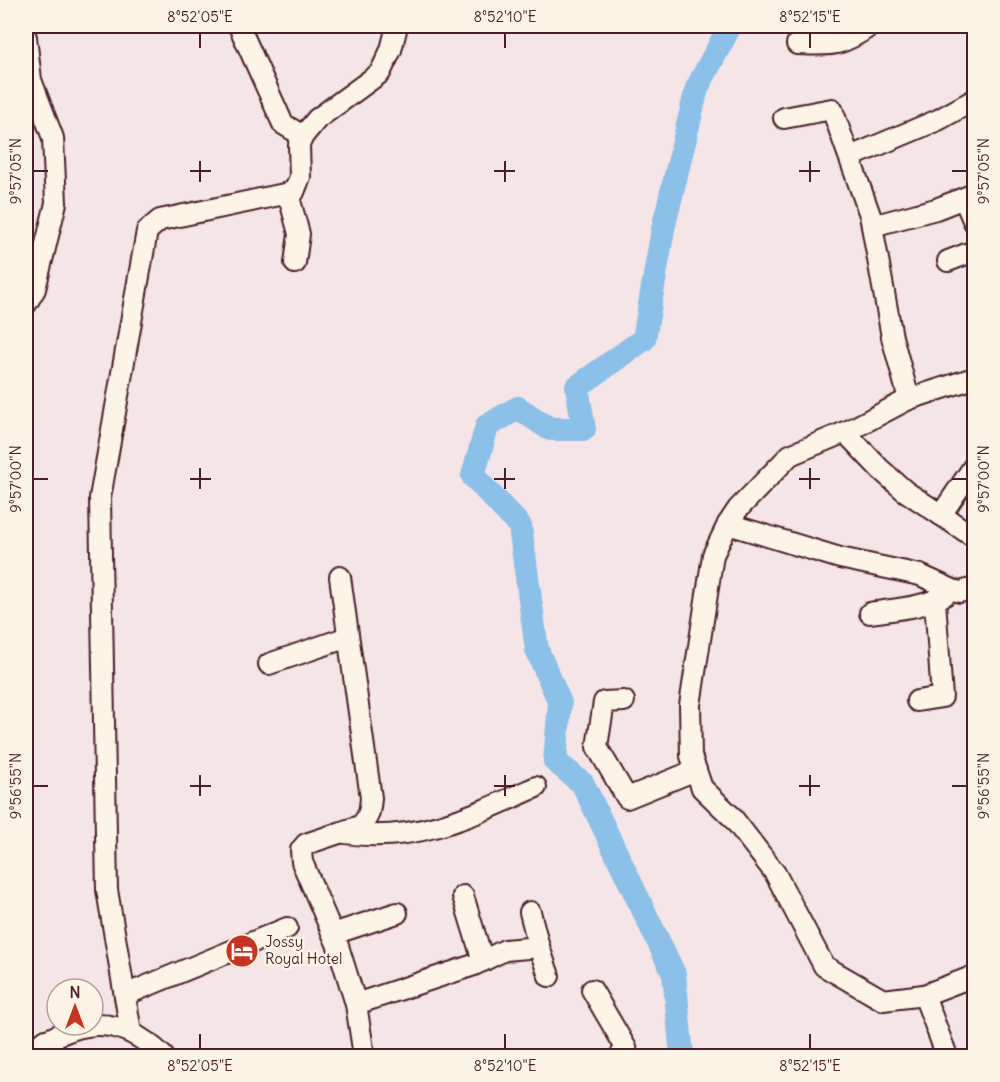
<svg xmlns="http://www.w3.org/2000/svg" width="1000" height="1082" font-family="Delius,sans-serif">
<rect width="100%" height="100%" fill="#f6e5e6"/>
<filter id="ink" filterUnits="userSpaceOnUse"><feTurbulence type="fractalNoise" baseFrequency=".0167" numOctaves="2"/><feDisplacementMap in="SourceGraphic" scale="12" xChannelSelector="R" yChannelSelector="G"/><feConvolveMatrix kernelMatrix="1 2 1 2 8 2 1 2 1" color-interpolation-filters="sRGB"/></filter>
<g filter="url(#ink)">
<g fill="none" stroke-linecap="round" stroke-linejoin="round">
<!-- river -->
<path stroke="#8bc0e8" stroke-width="24" d="M 682,1056 L 674,974 L 583,784 L 555,761 L 560,703 L 537,650 L 520,526 L 473,476 L 487,426 L 518,408 L 550,429 L 584,429 L 577,387 L 644,339 L 663,229 L 697,88 L 730,26"/>
<!-- minor casing -->
<g stroke="#4a1f2b" stroke-width="24">
<g id="minor">
<path d="M 239,26 L 283,124 L 303,136"/>
<path d="M 26,37 L 31,80 L 53,138 L 56,203 L 35,289 L 26,304"/>
<path d="M 797,44 C 833,45 840,47 870,26"/>
<path d="M 784,118 L 832,109 L 870,215 L 892,337 L 909,399"/>
<path d="M 850,157 L 938,120 L 974,100"/>
<path d="M 288,193 L 299,234 L 295,263"/>
<path d="M 964,199 L 974,222"/>
<path d="M 872,226 L 936,209 L 974,194"/>
<path d="M 948,261 L 974,251"/>
<path d="M 974,378 L 909,399 L 850,430 L 790,455 L 738,509 L 728,524 L 713,555 L 690,705 L 691,756 L 702,788 L 732,817 L 775,873 L 824,966 L 883,1000 L 924,995 L 974,976"/>
<path d="M 845,432 L 880,469 L 905,491 L 974,537"/>
<path d="M 941,515 L 974,466"/>
<path d="M 728,524 L 840,558 L 920,575 L 953,590 L 960,592 L 974,588"/>
<path d="M 340,577 L 371,798 C 370,810 369,818 360,826 L 306,844 L 301,850 L 302,862 L 338,946 L 356,1004 L 364,1056"/>
<path d="M 870,613 C 895,609 923,608 945,595"/>
<path d="M 269,664 L 348,637"/>
<path d="M 624,701 L 604,702 L 597,747 L 627,798 L 696,770"/>
<path d="M 917,701 L 942,697 L 935,601"/>
<path d="M 345,833 C 414,844 474,815 536,787"/>
<path d="M 463,896 L 483,961"/>
<path d="M 333,934 L 397,913"/>
<path d="M 539,947 L 549,976"/>
<path d="M 592,990 L 626,1048 L 620,1056"/>
<path d="M 125,995 L 287,928"/>
<path d="M 924,995 L 947,1056"/>
<path d="M 356,1004 L 474,965 L 505,950 L 539,947 L 530,912"/>
<path d="M 131,1032 L 107,890 L 100,498 L 147,231 L 160,220 L 294,192 L 300,177 L 299,145 L 303,136 L 317,119 L 380,73 L 391,50 L 397,26"/>
<path d="M 46,1040 L 58,1056"/>
<path d="M 26,1052 C 79,1021 114,1010 163,1056"/>
</g>
</g>
<!-- minor -->
<use href="#minor" stroke="#fcf5e5" stroke-width="20"/>
</g>
</g>
<!-- ticks -->
<path fill="none" stroke="#4a1f2b" stroke-width="2" d="M 200,33 L 200,48M 505,33 L 505,48M 810,33 L 810,48M 200,161 L 200,182M 505,161 L 505,182M 810,161 L 810,182M 33,171 L 48,171M 190,171 L 211,171M 494,171 L 515,171M 799,171 L 820,171M 952,171 L 967,171M 200,468 L 200,489M 505,468 L 505,489M 810,468 L 810,489M 33,479 L 48,479M 190,479 L 211,479M 494,479 L 515,479M 799,479 L 820,479M 952,479 L 967,479M 200,775 L 200,796M 505,775 L 505,796M 810,775 L 810,796M 33,786 L 48,786M 190,786 L 211,786M 494,786 L 515,786M 799,786 L 820,786M 952,786 L 967,786M 200,1034 L 200,1049M 505,1034 L 505,1049M 810,1034 L 810,1049"/>
<!-- icons -->
<defs>
<g id="hotel-disc" transform="scale(1.725)"><circle r="9.5" fill="#c8321e" stroke="#fcf5e5"/><path d="M-6-4.5h1.5V1H6V5H4.5V3h-9V5H-6ZM-4 0a1.8 1.8 0 1 1 3.6 0ZM.5 0V-2.5h3Q6-2.5 6 0Z" fill="#fff"/></g>
</defs>
<g fill-rule="evenodd">
<use href="#hotel-disc" x="242" y="951"/>
</g>
<g text-anchor="middle" stroke-width="5" stroke-linejoin="round" paint-order="stroke">
<!-- poi labels -->
<g font-size="15" fill="#4a1f2b" stroke="#fcf5e5" text-anchor="start">
<text x="265" y="947">Jossy<tspan x="265" dy="17">Royal Hotel</tspan></text>
</g>
</g>
<!-- margin -->
<rect width="1000" height="1082" fill="none" stroke="#fcf5e5" stroke-width="66"/>
<!-- north arrow -->
<g transform="translate(75 1007)"><circle r="28" fill="#fcf5e5" stroke="#b59f9b" stroke-width="1.5"/>
<path d="M0-4.5L10 22L0 15L-10 22Z" fill="#c8321e"/>
<text y="-9" font-size="16" font-weight="bold" text-anchor="middle" fill="#4a1f2b">N</text>
</g>
<rect x="33" y="33" width="934" height="1016" fill="none" stroke="#4a1f2b" stroke-width="2"/>
<g font-size="15" text-anchor="middle" fill="#4a1f2b">
<text x="200" y="22">8°52'05"E</text>
<text x="505" y="22">8°52'10"E</text>
<text x="810" y="22">8°52'15"E</text>
<text transform="translate(16 171) rotate(-90)" y="5">9°57'05"N</text>
<text transform="translate(984 171) rotate(-90)" y="5">9°57'05"N</text>
<text transform="translate(16 479) rotate(-90)" y="5">9°57'00"N</text>
<text transform="translate(984 479) rotate(-90)" y="5">9°57'00"N</text>
<text transform="translate(16 786) rotate(-90)" y="5">9°56'55"N</text>
<text transform="translate(984 786) rotate(-90)" y="5">9°56'55"N</text>
<text x="200" y="1071">8°52'05"E</text>
<text x="505" y="1071">8°52'10"E</text>
<text x="810" y="1071">8°52'15"E</text>
</g>
</svg>
